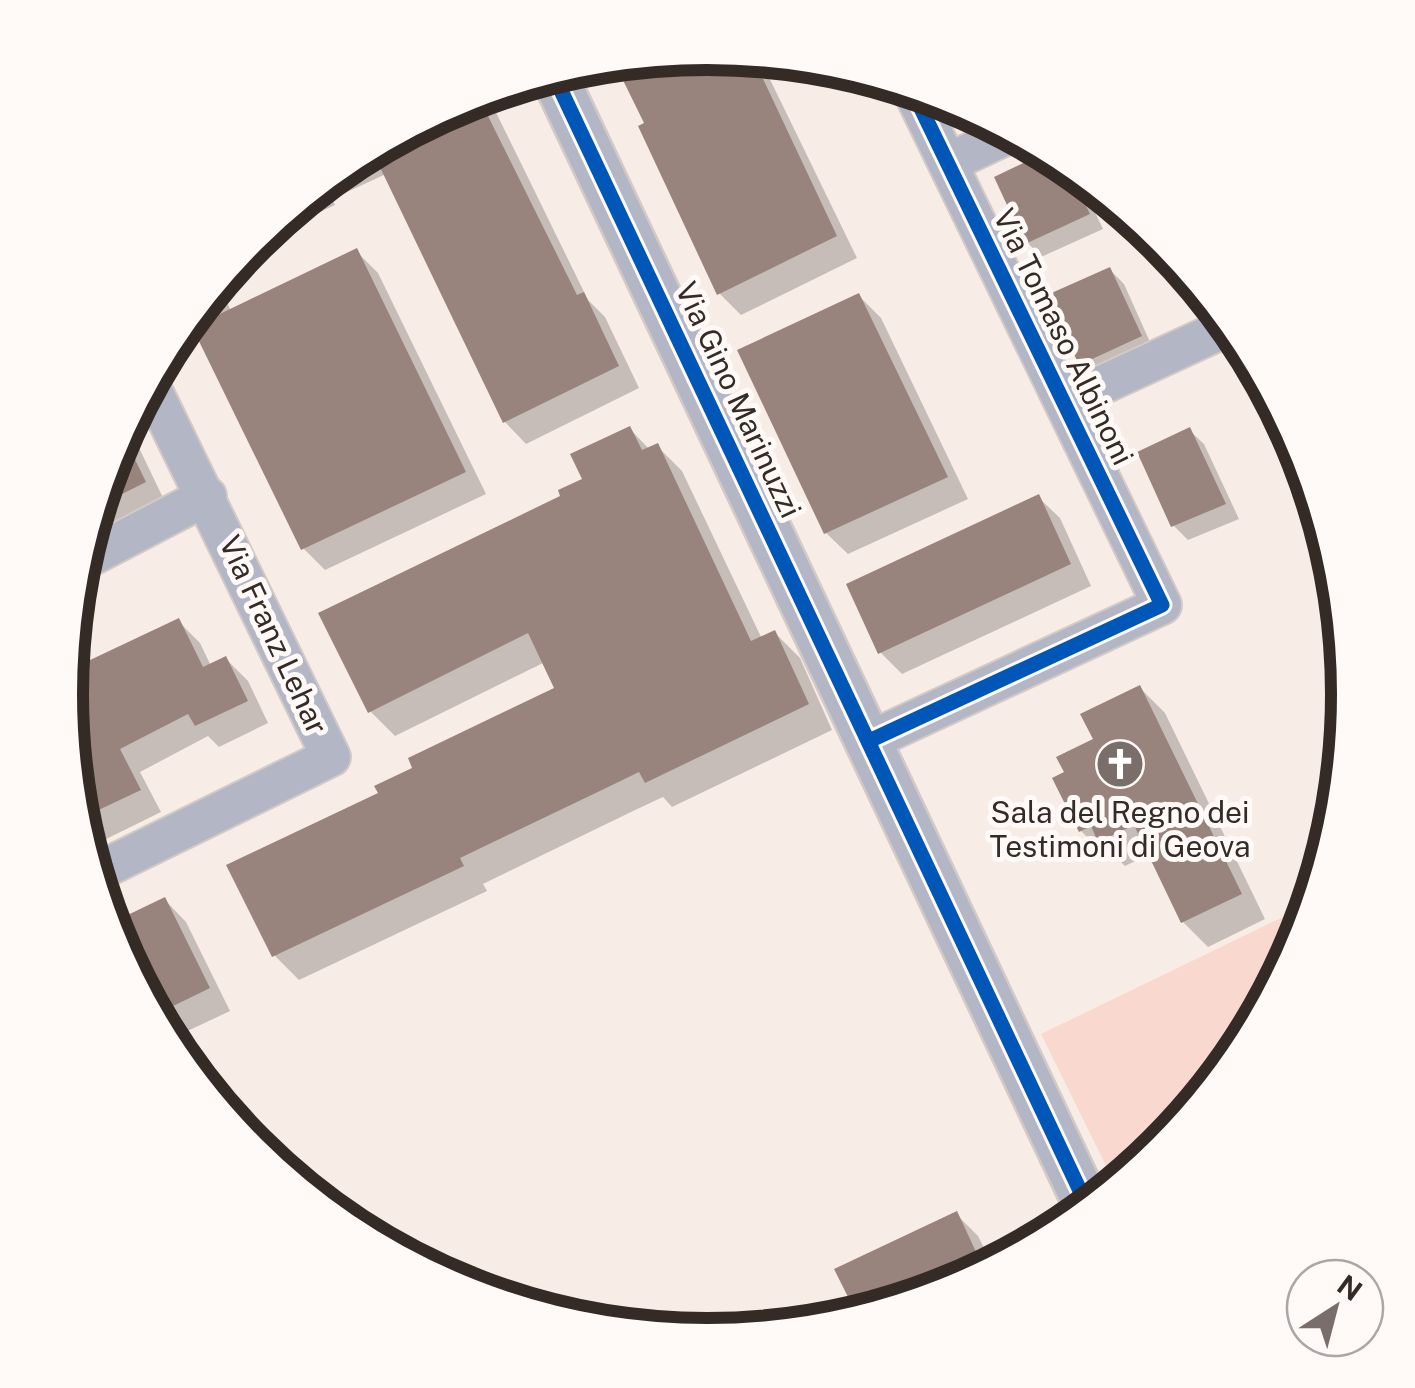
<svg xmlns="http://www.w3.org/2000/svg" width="1415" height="1388" font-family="'Public Sans',sans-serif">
<rect width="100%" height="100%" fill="#f8ece7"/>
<!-- green -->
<path fill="#f9d9cf" d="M 1285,916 L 1298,943 L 1161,1148 L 1113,1180 L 1041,1034 Z"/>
<!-- shadow -->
<g fill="#0003">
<path d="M 708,53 L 762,63 L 857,258 L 741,315 L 719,293 L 648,124 Z"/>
<path d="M 488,96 L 588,300 L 605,317 L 639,388 L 526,444 L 505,422 L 386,174 L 332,199 L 335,205 L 252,243 L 463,101 Z"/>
<path d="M 1038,158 L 1084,189 L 1103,229 L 1041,257 L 1027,242 L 998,178 Z"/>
<path d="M 356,251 L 378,273 L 486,494 L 325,570 L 303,548 L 195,328 L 221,289 L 231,311 Z"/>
<path d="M 1110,270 L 1124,284 L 1154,351 L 1096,378 L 1081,363 Z"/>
<path d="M 859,296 L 881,318 L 968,499 L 848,554 L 826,533 Z"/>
<path d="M 129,427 L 166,504 L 97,539 L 115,448 Z"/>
<path d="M 630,429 L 650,450 L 657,446 L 682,471 L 762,639 L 775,633 L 800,658 L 832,730 L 672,807 L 663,797 L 631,812 L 483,884 L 487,891 L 299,980 L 274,955 L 381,794 L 557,689 L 545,662 L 395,736 L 370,711 L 563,498 L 585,480 Z"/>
<path d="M 1189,430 L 1204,444 L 1239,519 L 1188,540 L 1173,525 Z"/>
<path d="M 1038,497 L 1060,518 L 1091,586 L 902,674 L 880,652 Z"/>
<path d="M 178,621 L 200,643 L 211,666 L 226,659 L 248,681 L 268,723 L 219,747 L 208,736 L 140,772 L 161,812 L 96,844 L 66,693 L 74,654 L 85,665 Z"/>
<path d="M 1140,688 L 1165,713 L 1265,919 L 1208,947 L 1183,922 L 1150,854 L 1125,866 L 1112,853 L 1106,856 L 1081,831 L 1067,773 Z"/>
<path d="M 165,900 L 186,922 L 230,1011 L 179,1035 L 115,939 L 112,925 Z"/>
<path d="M 956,1214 L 978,1236 L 991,1262 L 952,1287 L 855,1306 Z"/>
</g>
<!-- building -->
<g fill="#98847c">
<path d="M 708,52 L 755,62 L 837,236 L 717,295 L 638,126 L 644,123 L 618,70 Z"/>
<path d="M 479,98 L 577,295 L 584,292 L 619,366 L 503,423 L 376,159 L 463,101 Z"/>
<path d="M 1036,157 L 1075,183 L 1090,214 L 1025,244 L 994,177 Z"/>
<path d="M 357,248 L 466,472 L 301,550 L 194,331 L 197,325 Z"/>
<path d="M 1110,267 L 1142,336 L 1079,365 L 1047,295 Z"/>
<path d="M 859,293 L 948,477 L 824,534 L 737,350 Z"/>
<path d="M 630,426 L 642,450 L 658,443 L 751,641 L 775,630 L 809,704 L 645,783 L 639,772 L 606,788 L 460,858 L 464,866 L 272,957 L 226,865 L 378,793 L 374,786 L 412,768 L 408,758 L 554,688 L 528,633 L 368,713 L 318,613 L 560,496 L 558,490 L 582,479 L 570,454 Z"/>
<path d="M 1190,427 L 1226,504 L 1171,527 L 1137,452 Z"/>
<path d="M 123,435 L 146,482 L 104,503 L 115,448 Z"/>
<path d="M 1039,494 L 1071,564 L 878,654 L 846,584 Z"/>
<path d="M 179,618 L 203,667 L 226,656 L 248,701 L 195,726 L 188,714 L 120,749 L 141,790 L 90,814 L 66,693 L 71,669 Z"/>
<path d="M 1140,685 L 1242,894 L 1181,923 L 1134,825 L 1098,842 L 1091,826 L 1079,832 L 1052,778 L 1064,772 L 1056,757 L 1093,739 L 1080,714 Z"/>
<path d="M 165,897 L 210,988 L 163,1011 L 115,939 L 111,923 Z"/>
<path d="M 957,1211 L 983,1267 L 952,1287 L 853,1307 L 834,1269 Z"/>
</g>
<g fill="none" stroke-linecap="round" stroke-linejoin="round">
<!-- minor casing -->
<g stroke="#d3cac6" stroke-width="42">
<g id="minor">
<path d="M 948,163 L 1005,136"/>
<path d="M 1065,402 L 1221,330"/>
<path d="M 94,555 L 207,496"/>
<path d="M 869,741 L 1162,605 L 914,94"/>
<path d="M 101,870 L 331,757 L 153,391"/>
</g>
</g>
<!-- tertiary casing -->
<g stroke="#d3cac6" stroke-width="50">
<path id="tertiary" d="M 557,82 L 1084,1199"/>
</g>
<!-- minor -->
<use href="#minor" stroke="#b3b6c5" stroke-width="38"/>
<!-- tertiary -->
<use href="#tertiary" stroke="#b3b6c5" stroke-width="45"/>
<!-- cycleway casing -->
<g stroke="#fff9f8" stroke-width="21">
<g id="cycleway">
<path d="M 557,82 L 1084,1199"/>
<path d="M 869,741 L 1162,605 L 914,94"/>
</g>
</g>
<!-- cycleway -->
<use href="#cycleway" stroke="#0057b8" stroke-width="15"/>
</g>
<!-- icons -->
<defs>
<g id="church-disc" transform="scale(2.5)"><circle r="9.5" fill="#796e6a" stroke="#fff9f8"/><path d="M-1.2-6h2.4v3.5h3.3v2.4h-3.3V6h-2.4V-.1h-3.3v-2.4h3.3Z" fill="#fff"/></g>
</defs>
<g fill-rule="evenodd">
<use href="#church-disc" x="1120" y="764"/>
</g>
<g text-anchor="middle" stroke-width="10" stroke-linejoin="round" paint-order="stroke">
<!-- street labels -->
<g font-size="30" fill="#342a26" stroke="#fff9f8">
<text transform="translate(1063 337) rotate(64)" y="10">Via Tomaso Albinoni</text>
<text transform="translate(738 400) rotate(65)" y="10">Via Gino Marinuzzi</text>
<text transform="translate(273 635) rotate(65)" y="10">Via Franz Lehar</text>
</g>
<!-- poi labels -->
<g font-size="30" fill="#342a26" stroke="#fff9f8">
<text x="1120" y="823">Sala del Regno dei<tspan x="1120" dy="34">Testimoni di Geova</tspan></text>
</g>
</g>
<!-- crop -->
<path d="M0 0H1415V1388H0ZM83 694a624 624 0 1 1 1248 0a624 624 0 1 1-1248 0Z" fill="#fff9f8" fill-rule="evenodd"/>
<path fill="none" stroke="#342a26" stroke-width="12" d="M83 694a624 624 0 1 1 1248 0a624 624 0 1 1-1248 0Z"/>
<!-- north arrow -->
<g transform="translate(1335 1308) rotate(36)"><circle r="48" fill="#fff9f8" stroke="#aea6a4" stroke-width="2.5"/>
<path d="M0-8L18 38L0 25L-18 38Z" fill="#796e6a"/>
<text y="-15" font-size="28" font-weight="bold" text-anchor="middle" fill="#342a26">N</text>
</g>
</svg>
